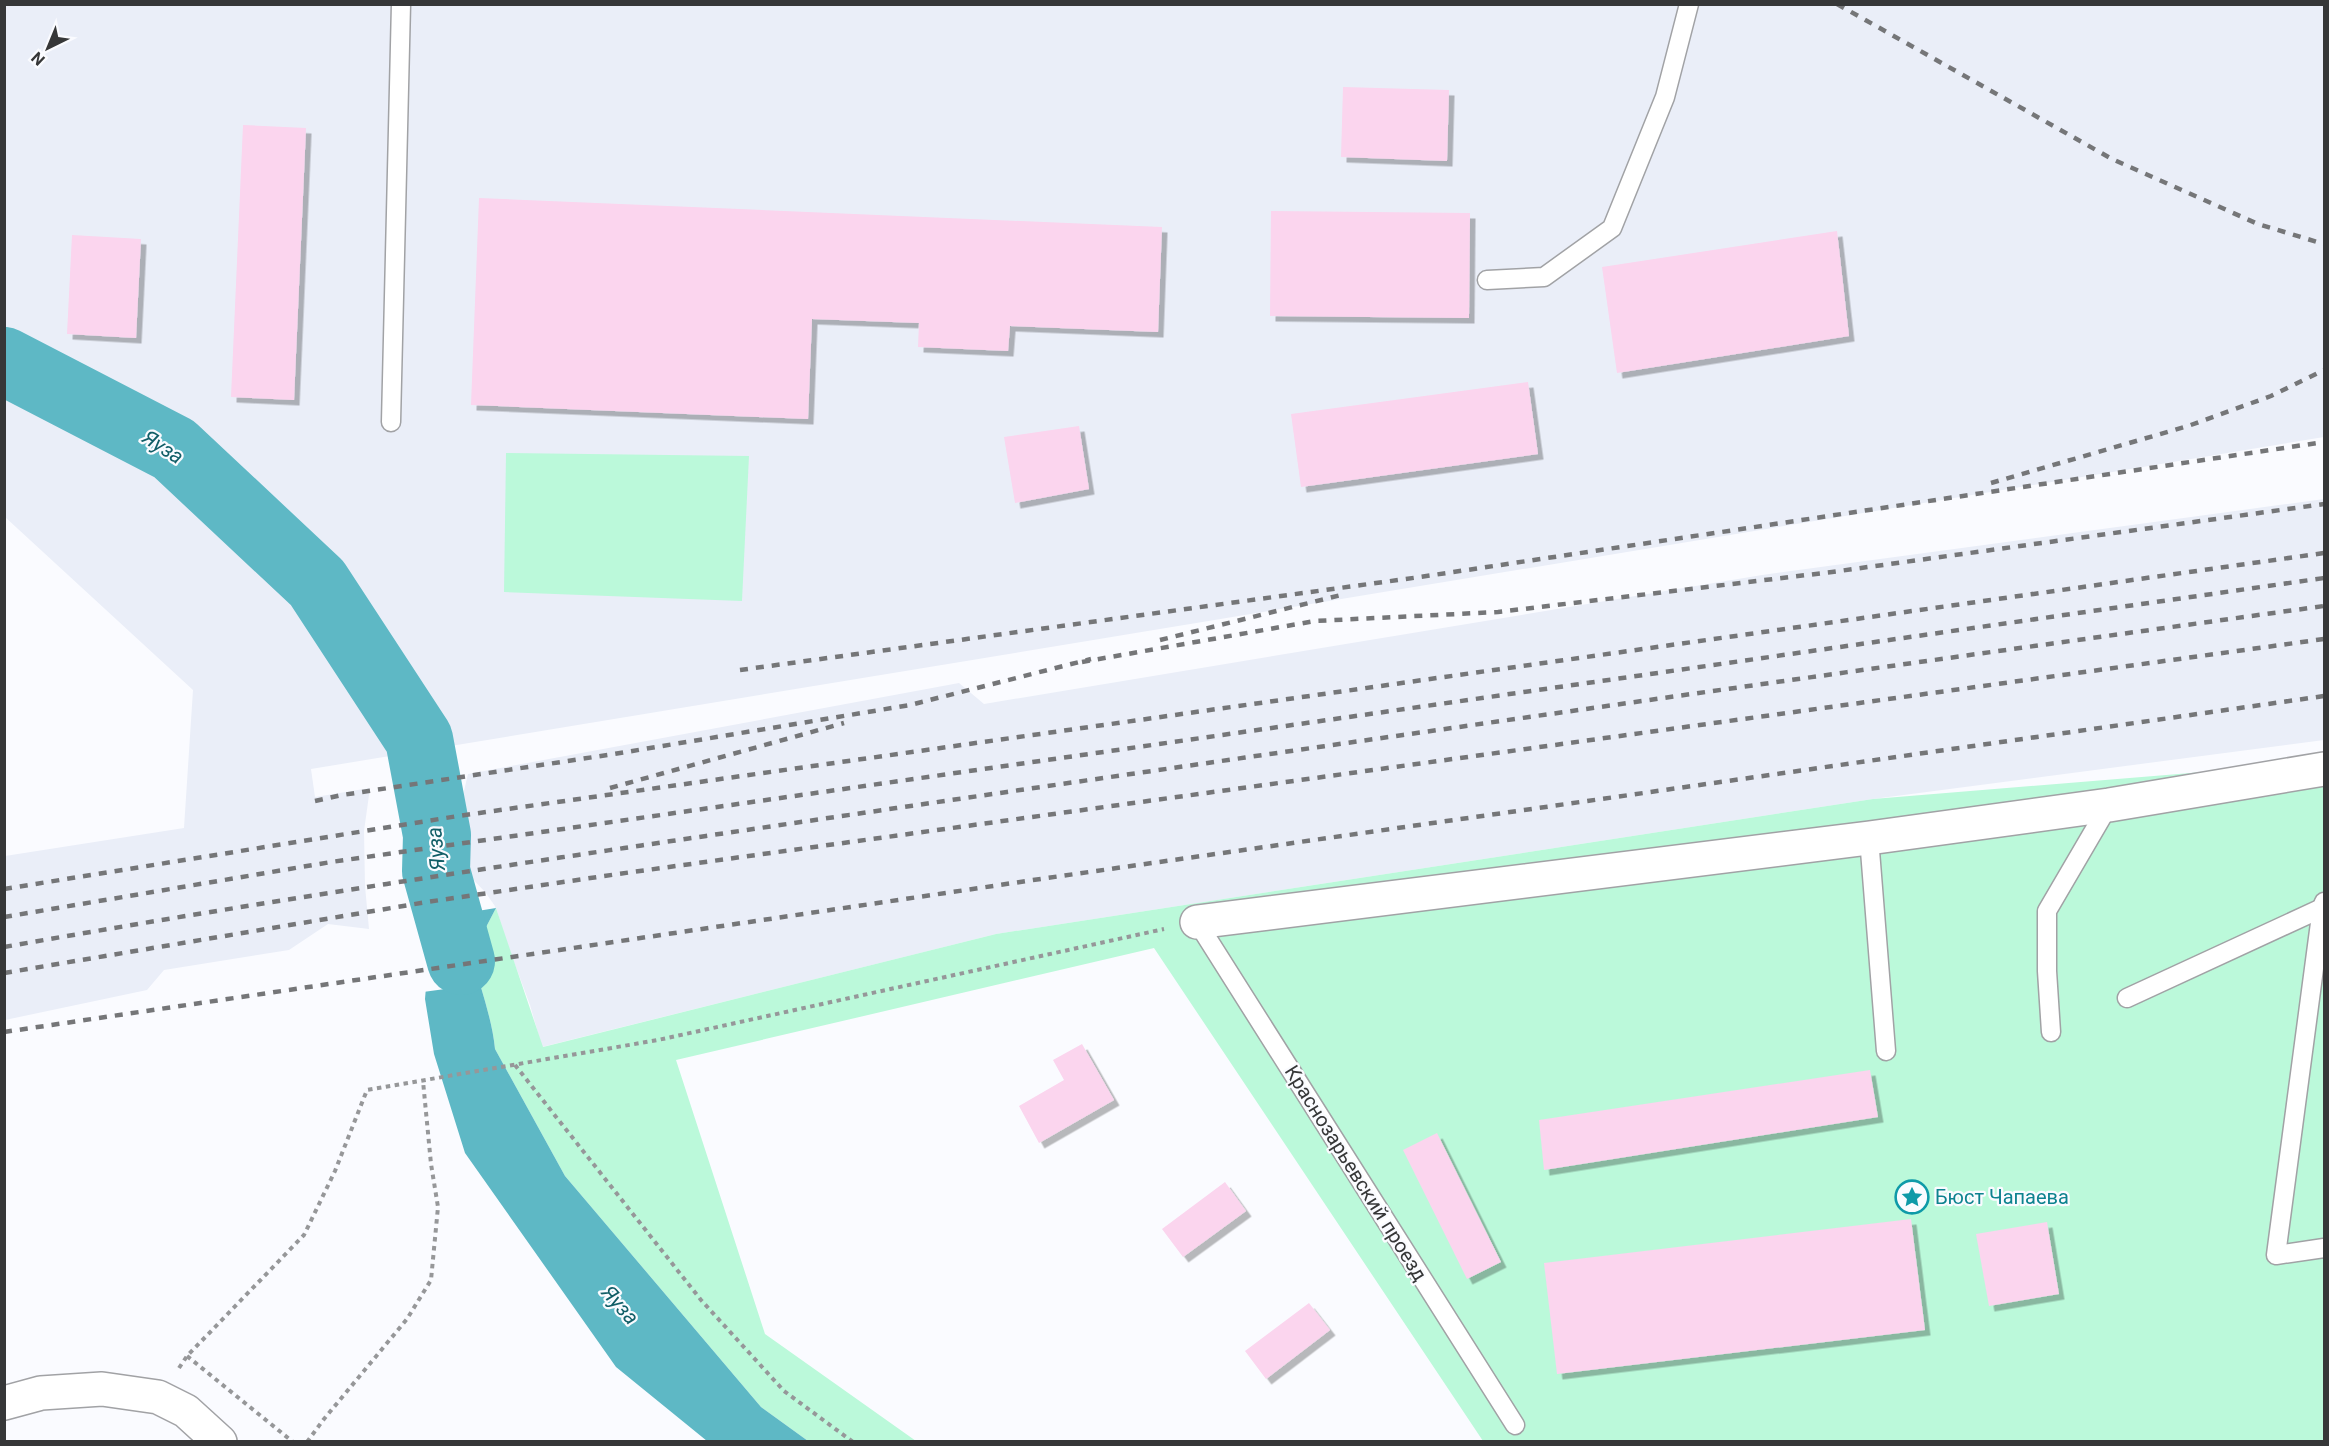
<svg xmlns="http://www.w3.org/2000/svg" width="2329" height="1446" font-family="Roboto,sans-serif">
<defs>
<filter id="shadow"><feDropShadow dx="5.5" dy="5.5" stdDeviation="0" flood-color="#0004"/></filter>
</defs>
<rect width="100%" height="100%" fill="#fafbff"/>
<!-- built -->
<g fill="#eaeef8">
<path d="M 4,5 L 2324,5 L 2324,437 L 311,769 L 315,797 L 370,788 L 364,831 L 365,886 L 369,929 L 328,924 L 289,950 L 164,970 L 147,990 L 5,1020 L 5,856 L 184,828 L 193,690 L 5,517 Z"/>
<path d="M 2324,499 L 2324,740 L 1873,799 L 996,934 L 542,1047 L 530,1005 L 507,943 L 496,908 L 486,893 L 465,871 L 459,845 L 458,816 L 468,774 L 959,683 L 984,704 L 1762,575 Z"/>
</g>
<!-- green -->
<g fill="#bbf9da">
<path d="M 506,453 L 749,456 L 742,601 L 504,592 Z"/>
<path d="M 2324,762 L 2324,1441 L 1483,1441 L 1154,948 L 676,1060 L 765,1334 L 916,1441 L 808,1441 L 761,1407 L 565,1176 L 495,1049 C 492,1017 479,985 472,954 L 496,908 L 543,1047 L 996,934 L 1873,799 Z"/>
</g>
<!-- water -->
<path fill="#5eb8c5" d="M 436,871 L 496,908 L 472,954 C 479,985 492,1017 495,1049 L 565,1176 L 761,1407 L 808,1441 L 707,1441 L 616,1367 L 465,1153 L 434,1054 L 425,999 L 428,963 L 424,914 Z"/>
<!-- pier -->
<g fill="#fafbff">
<path d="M 436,868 L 492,902 L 496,908 L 422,920 L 421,913 L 433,870 Z"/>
<path d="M 480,945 L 475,954 L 482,984 L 423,992 L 425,963 L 424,950 Z"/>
</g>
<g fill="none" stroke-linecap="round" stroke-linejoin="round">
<!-- river -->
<path stroke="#5eb8c5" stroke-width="68" d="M 4,361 L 174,449 L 317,583 L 419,739 L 437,835 L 436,871 L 461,961"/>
</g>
<!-- building -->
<g fill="#fbd5ee" filter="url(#shadow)">
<path d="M 1343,87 L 1449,90 L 1447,161 L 1341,157 Z"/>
<path d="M 243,125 L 306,128 L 294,400 L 231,397 Z"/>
<path d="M 479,198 L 1162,227 L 1158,332 L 1010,326 L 1008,351 L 918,347 L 919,323 L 812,319 L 808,419 L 471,405 Z"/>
<path d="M 1271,211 L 1470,213 L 1469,318 L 1270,316 Z"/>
<path d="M 1837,231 L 1849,336 L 1617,373 L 1602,267 Z"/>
<path d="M 72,235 L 141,239 L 136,338 L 67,334 Z"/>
<path d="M 1528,382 L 1538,454 L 1301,487 L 1291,414 Z"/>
<path d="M 1079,426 L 1089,489 L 1015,503 L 1004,437 Z"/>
<path d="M 1082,1044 L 1114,1100 L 1039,1143 L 1019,1106 L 1064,1080 L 1053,1060 Z"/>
<path d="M 1870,1070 L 1878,1117 L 1544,1170 L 1539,1120 Z"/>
<path d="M 1437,1133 L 1501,1262 L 1467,1279 L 1403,1150 Z"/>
<path d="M 1225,1182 L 1246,1211 L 1183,1257 L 1162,1229 Z"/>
<path d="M 1911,1219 L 1925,1330 L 1557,1374 L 1544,1263 Z"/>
<path d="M 2047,1222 L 2059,1294 L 1989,1306 L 1976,1234 Z"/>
<path d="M 1309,1303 L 1330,1330 L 1266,1379 L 1245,1351 Z"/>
</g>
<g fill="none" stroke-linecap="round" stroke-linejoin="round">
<!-- service casing -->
<g stroke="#a1a2a5" stroke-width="21">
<g id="service">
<path d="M 1487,280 L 1544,277 L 1612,228 L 1665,97 L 1689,4"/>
<path d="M 391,422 L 401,4"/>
<path d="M 1869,838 L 1886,1051"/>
<path d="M 2324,902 L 2322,908 L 2276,1255 L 2324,1248"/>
<path d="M 1197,922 L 1515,1425"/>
<path d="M 2127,998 L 2322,908"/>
<path d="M 2051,1032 L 2047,971 L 2047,911 L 2109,805"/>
</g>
</g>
<!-- minor casing -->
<g stroke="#a1a2a5" stroke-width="36">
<g id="minor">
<path d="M 1197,922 L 1869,838 L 2109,805 L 2324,769"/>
<path d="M 4,1403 L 41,1393 L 102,1389 L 158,1397 L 186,1411 L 220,1442"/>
</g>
</g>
<!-- path -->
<g stroke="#969799" stroke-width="4" stroke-dasharray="4.5 4.5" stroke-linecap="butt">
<path d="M 515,1065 L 701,1300 L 784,1391 L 853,1442"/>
<path d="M 187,1356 L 293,1442"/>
<path d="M 179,1368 L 187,1356 L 304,1235 L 335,1171 L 367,1090 L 658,1040 L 1164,929"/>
<path d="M 307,1442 L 324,1419 L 407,1319 L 431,1280 L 438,1207 L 431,1164 L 423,1081"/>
</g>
<!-- service -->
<use href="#service" stroke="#fff" stroke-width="18"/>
<!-- minor -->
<use href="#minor" stroke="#fff" stroke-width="33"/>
<!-- rail -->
<g stroke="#757678" stroke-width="4.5" stroke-dasharray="8 8" stroke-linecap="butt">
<path d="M 1837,4 L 2112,159 L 2258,224 L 2324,244"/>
<path d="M 1991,483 L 2188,426 L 2271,396 L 2324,370"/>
<path d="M 1160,640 L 1341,595"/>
<path d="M 1082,662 L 1315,621 L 1498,612 L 1832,572 L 2324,504"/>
<path d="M 740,670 L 1420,577 L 2324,442"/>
<path d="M 610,788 L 844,723"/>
<path d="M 315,801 L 342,795 L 614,754 L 910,705 L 1091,659"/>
<path d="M 4,889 L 458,816 L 2324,553"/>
<path d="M 4,917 L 331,862 L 2324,578"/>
<path d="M 4,947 C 310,893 617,849 924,804 C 1391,736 1858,670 2324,606"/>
<path d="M 4,973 L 427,902 L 618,874 L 2324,639"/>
<path d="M 4,1032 L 1047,878 L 2324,696"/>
</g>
</g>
<!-- icons -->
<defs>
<g id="sight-ring" transform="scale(1.725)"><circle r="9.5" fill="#fafbff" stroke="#0f9aa8" stroke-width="1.5"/><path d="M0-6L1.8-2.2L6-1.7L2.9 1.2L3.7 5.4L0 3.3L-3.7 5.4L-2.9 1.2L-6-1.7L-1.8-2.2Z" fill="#0f9aa8"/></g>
</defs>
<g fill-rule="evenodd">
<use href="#sight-ring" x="1912" y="1197"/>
</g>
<g text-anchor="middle" stroke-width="4.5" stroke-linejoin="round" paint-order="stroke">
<!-- street labels -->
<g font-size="20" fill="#363738" stroke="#fafbff">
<text transform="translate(1356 1173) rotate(58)" y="7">Краснозарьевский проезд</text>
</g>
<!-- culture labels -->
<g font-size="20" fill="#0d838f" stroke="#fafbff" text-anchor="start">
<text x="1935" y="1204">Бюст Чапаева</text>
</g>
<!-- water labels -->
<g font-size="21" font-style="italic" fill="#115e67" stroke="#fafbff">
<text transform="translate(163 447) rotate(33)" y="7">Яуза</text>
<text transform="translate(436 849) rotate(-95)" y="7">Яуза</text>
<text transform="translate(620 1305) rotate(49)" y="7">Яуза</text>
</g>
</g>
<!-- border -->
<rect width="2329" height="1446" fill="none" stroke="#363738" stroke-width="12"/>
<!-- north arrow -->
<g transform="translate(48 48) rotate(223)" stroke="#fafbff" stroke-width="4.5" paint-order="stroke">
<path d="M0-4.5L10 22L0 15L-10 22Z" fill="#363738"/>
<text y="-9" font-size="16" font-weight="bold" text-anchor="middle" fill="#363738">N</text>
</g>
</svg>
